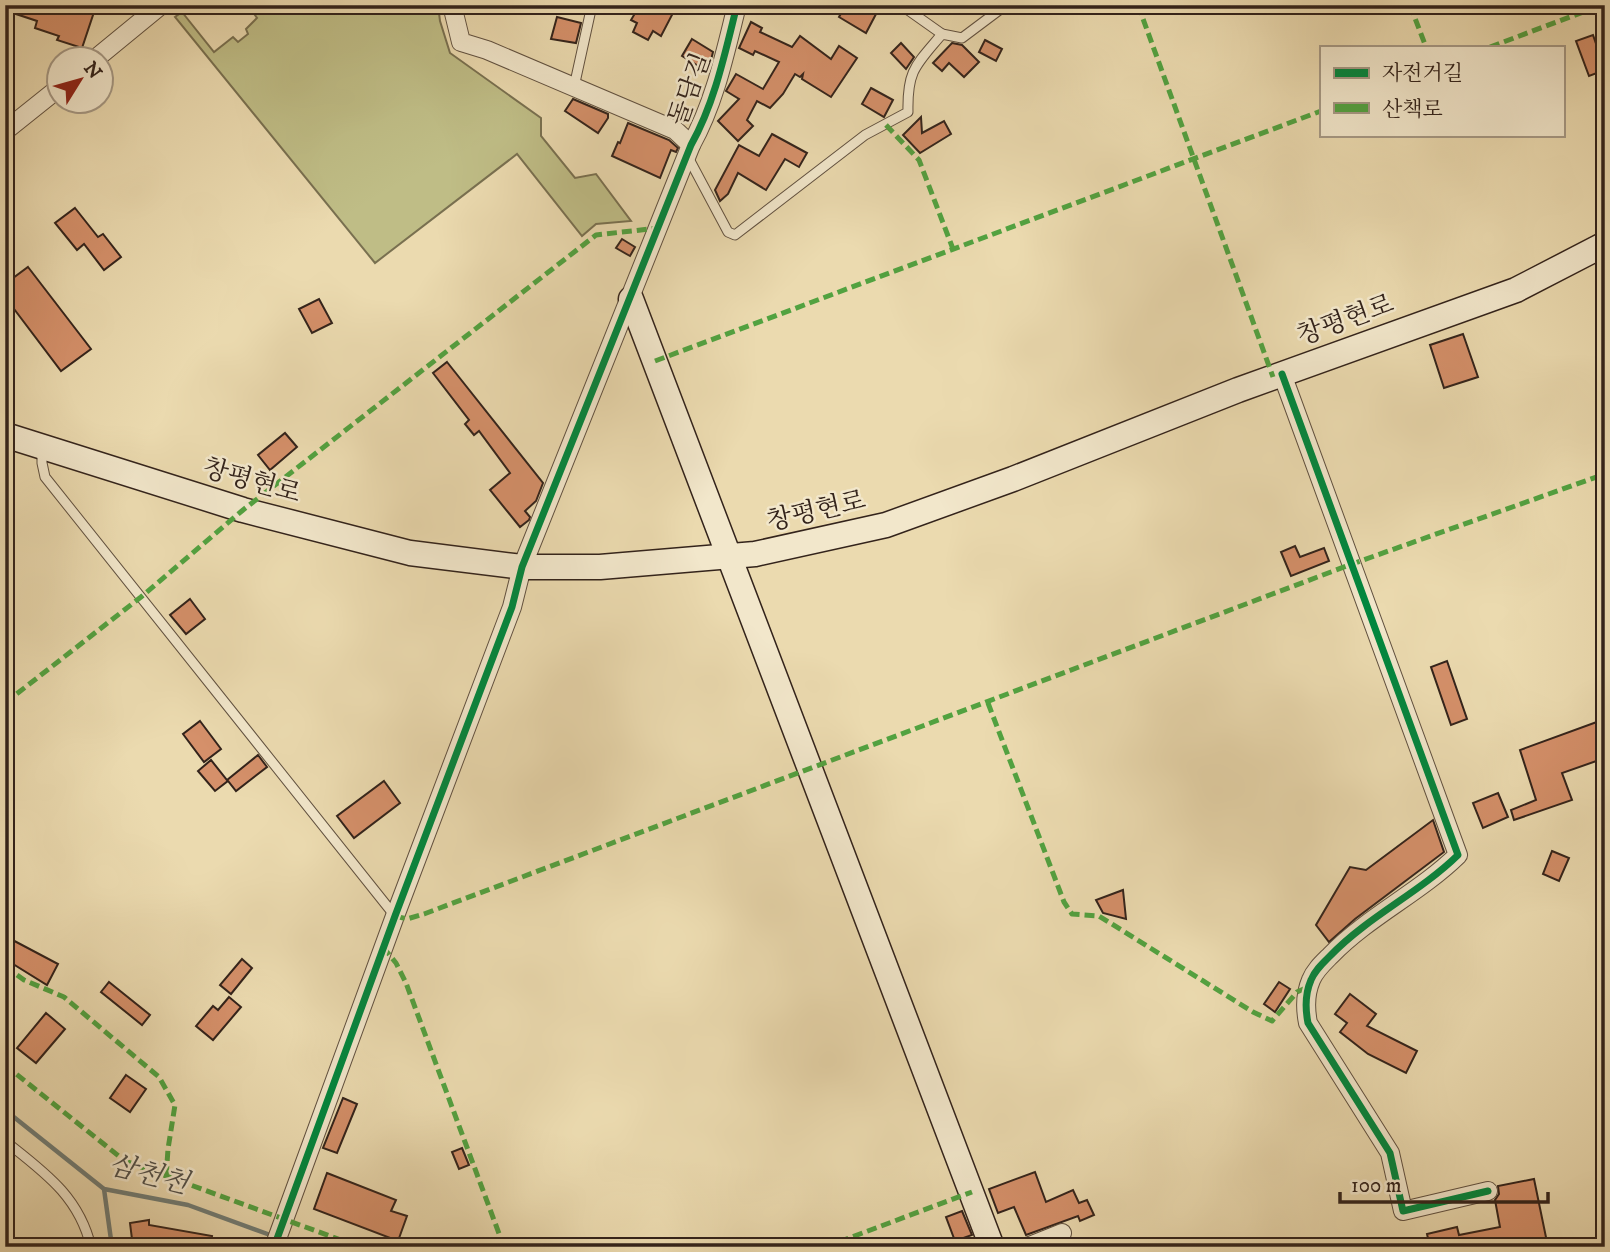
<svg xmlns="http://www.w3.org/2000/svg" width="1610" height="1252" font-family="'IM FELL DW Pica','Noto Serif KR',serif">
<rect width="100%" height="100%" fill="#ebdaaf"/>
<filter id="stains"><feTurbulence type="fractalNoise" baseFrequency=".00286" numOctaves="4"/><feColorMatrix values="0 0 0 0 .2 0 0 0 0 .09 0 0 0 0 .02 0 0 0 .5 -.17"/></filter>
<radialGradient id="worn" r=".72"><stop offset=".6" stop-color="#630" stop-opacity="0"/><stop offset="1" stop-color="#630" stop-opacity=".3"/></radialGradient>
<!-- green -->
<path fill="#bfbd86" stroke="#797050" stroke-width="2" d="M 248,5 L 438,5 L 440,21 L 450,53 L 541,118 L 541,136 L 575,178 L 596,174 L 631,221 L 596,224 L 582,236 L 517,154 L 375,263 L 175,17 L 182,12 L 214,52 L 233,37 L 238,42 L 248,34 L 246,29 L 257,18 Z"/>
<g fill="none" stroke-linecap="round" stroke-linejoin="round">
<!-- stream -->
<g stroke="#717d76" stroke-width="4.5">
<path d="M 5,1110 L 104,1189 L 188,1205 L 273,1236"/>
<path d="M 104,1189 L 112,1247"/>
<path d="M 281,1239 L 300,1247"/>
</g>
</g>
<!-- building -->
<g fill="#d5906a" stroke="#33231b" stroke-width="2">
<path d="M 19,5 L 84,5 L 95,9 L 82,48 L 57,40 L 59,36 L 35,28 L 37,21 L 16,14 Z"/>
<path d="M 640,5 L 659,5 L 673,13 L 661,36 L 653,31 L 648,40 L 633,32 L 637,23 L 631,20 Z"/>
<path d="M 846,5 L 862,5 L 876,14 L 866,33 L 839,17 Z"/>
<path d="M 557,17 L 581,23 L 576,43 L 551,39 Z"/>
<path d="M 751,22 L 762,28 L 760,32 L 792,47 L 800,36 L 831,59 L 839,46 L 857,58 L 831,97 L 802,79 L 803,74 L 800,77 L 795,74 L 783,94 L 770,108 L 757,101 L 747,120 L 753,126 L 738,141 L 718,121 L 739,99 L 726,91 L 736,74 L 763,89 L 779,62 L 755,51 L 753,55 L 739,48 Z"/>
<path d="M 1593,35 L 1605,70 L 1589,76 L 1576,41 Z"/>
<path d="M 692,39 L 713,52 L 708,72 L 682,56 Z"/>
<path d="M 985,40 L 1002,49 L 996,61 L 979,52 Z"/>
<path d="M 901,43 L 914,57 L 906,69 L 891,53 Z"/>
<path d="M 952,43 L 962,45 L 979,62 L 964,77 L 949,63 L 942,71 L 933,63 Z"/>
<path d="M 871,88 L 893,100 L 884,117 L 862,104 Z"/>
<path d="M 573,99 L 608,114 L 608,118 L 598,133 L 565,111 Z"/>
<path d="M 921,117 L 922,133 L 944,121 L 951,134 L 920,153 L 903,135 Z"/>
<path d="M 628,123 L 669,140 L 678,148 L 676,152 L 671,150 L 660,178 L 612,156 L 618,142 L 620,143 Z"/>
<path d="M 772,134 L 807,153 L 799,167 L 785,159 L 766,190 L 738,173 L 728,194 L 720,201 L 715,190 L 739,145 L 759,156 Z"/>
<path d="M 75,208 L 98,237 L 103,234 L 121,257 L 104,270 L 84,244 L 77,250 L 55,223 Z"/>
<path d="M 622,239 L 635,247 L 630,256 L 616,248 Z"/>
<path d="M 28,267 L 91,349 L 61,371 L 5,297 L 5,284 Z"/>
<path d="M 319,299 L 332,323 L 312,333 L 299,309 Z"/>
<path d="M 1463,334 L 1478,377 L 1444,388 L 1430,345 Z"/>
<path d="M 447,362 L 543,483 L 536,501 L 525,511 L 530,517 L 529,520 L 520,527 L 490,490 L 510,473 L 479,431 L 474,435 L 465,424 L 469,420 L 433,373 Z"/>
<path d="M 285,433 L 297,447 L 270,470 L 258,455 Z"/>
<path d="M 1295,546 L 1300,557 L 1324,548 L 1329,561 L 1291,576 L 1281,552 Z"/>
<path d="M 190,599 L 205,619 L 186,634 L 170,615 Z"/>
<path d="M 1447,661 L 1467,719 L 1451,725 L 1431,667 Z"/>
<path d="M 1605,719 L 1605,758 L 1562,773 L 1572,800 L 1514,820 L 1511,810 L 1536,800 L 1520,750 Z"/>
<path d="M 200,721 L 221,749 L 204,762 L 183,734 Z"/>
<path d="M 258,755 L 267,767 L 236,791 L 228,781 L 215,791 L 198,771 L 211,760 L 227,780 Z"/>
<path d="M 384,781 L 400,803 L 354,838 L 337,816 Z"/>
<path d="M 1498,793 L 1508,817 L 1483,828 L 1473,803 Z"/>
<path d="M 1433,820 L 1444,852 L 1355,919 L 1329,942 L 1316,925 L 1350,867 L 1366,870 Z"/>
<path d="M 1552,851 L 1569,858 L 1559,881 L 1543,874 Z"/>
<path d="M 1123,890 L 1126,919 L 1103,913 L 1096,900 Z"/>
<path d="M 5,936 L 58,964 L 47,985 L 5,959 Z"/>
<path d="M 242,959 L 252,968 L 231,994 L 220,985 Z"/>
<path d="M 109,982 L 150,1015 L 142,1025 L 101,992 Z"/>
<path d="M 1279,982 L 1290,989 L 1275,1012 L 1264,1004 Z"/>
<path d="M 1350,994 L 1376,1014 L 1367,1026 L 1417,1051 L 1406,1073 L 1368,1054 L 1340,1032 L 1347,1023 L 1335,1014 Z"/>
<path d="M 229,997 L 241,1007 L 213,1040 L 196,1026 L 213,1006 L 218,1010 Z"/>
<path d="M 46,1013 L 65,1029 L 36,1063 L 17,1048 Z"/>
<path d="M 126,1075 L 146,1089 L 130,1112 L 110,1098 Z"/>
<path d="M 343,1098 L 357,1104 L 337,1153 L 323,1148 Z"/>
<path d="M 462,1148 L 469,1165 L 459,1169 L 452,1152 Z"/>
<path d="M 1035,1172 L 1046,1202 L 1073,1190 L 1079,1203 L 1087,1200 L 1094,1215 L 1080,1221 L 1078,1216 L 1026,1235 L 1014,1207 L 998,1213 L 989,1189 Z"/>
<path d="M 327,1173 L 396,1200 L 391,1211 L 407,1216 L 398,1241 L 314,1209 Z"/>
<path d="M 1534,1179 L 1548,1247 L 1430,1247 L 1427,1234 L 1457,1227 L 1459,1235 L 1500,1227 L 1495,1200 L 1499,1194 L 1498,1186 Z"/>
<path d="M 962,1211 L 972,1235 L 955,1241 L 946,1217 Z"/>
<path d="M 149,1220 L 149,1225 L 212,1236 L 210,1247 L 170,1247 L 152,1244 L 152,1247 L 133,1247 L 130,1223 Z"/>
</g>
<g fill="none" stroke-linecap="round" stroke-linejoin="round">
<!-- lane casing -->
<g stroke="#615140" stroke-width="11">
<g id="lane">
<path d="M 901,5 L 942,34"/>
<path d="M 574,87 L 592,5"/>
<path d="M 688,157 L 728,232 L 735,235 L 865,135 L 908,112 C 907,70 916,65 942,34 L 962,38 L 1006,5"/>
<path d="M 42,448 L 42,463 L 45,477 L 395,916"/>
<path d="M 5,1141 C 44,1172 79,1196 91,1247"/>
</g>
</g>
<!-- street casing -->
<g stroke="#615140" stroke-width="20">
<g id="street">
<path d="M 452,5 L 461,42 L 487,50 L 675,130 L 691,145"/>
<path d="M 94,60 L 161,5"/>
<path d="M 5,131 L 60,87"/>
<path d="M 1282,374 L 1458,855 C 1419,893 1369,916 1331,955 C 1323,963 1315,970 1311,980 C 1305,994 1305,1008 1308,1023 L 1390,1153 L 1403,1211 L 1488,1191"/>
<path d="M 274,1247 L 395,916 L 512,607 L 522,567 L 691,145 C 715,102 725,53 737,5"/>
<path d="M 1027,1247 L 1062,1233"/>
</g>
</g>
<!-- secondary casing -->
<g stroke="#33231b" stroke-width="27">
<g id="secondary">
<path d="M 631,299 L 992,1247"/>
<path d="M 5,435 L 243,510 L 410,553 L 522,567 L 600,567 L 755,554 L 886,525 L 1013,479 L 1238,390 L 1516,290 L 1605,244"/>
</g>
</g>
<!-- lane -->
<use href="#lane" stroke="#f2e7cb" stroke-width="9"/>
<!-- street -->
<use href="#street" stroke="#f2e7cb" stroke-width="18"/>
<!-- secondary -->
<use href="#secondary" stroke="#f2e7cb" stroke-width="24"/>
<!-- quiet -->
<g stroke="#52a240" stroke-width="5" stroke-dasharray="10 5" stroke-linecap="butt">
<path d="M 125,5 L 150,13"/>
<path d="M 1138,5 L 1273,377"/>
<path d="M 1410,5 L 1426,47"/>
<path d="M 1490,47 L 1602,5"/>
<path d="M 886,125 L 919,160 L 953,249"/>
<path d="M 655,361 L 1321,111"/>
<path d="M 5,703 L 141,597 L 243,510 L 596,235 L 658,228"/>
<path d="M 988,703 L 1064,902 L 1072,914 L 1099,916 L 1253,1012 L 1272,1021 L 1297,992 L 1308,987"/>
<path d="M 395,916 L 407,919 L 424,914 L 1352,564 L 1605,474"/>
<path d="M 383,947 L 396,963 L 406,983 L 504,1247"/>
<path d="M 5,966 L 24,980 L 64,997 L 159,1077 L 175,1105 L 168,1149 L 166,1178"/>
<path d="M 5,1065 L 125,1161 L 360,1247"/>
<path d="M 825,1247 L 972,1192"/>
</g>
<!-- cycleway casing -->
<g stroke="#f2e7cb" stroke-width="11">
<g id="cycleway">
<path d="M 1282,374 L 1458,855 C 1419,893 1369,916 1331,955 C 1323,963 1315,970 1311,980 C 1305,994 1305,1008 1308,1023 L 1390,1153 L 1403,1211 L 1488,1191"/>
<path d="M 274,1247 L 395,916 L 512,607 L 522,567 L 691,145 C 715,102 725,53 737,5"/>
</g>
</g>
<!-- cycleway -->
<use href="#cycleway" stroke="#00873e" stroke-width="7"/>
</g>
<g text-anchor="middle" stroke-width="5" stroke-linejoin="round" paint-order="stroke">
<!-- street labels -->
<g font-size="26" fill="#33231b" stroke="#f2e7cb">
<text transform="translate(689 89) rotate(-70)" y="9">돌담길</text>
<text transform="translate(1345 319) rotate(-20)" y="9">창평현로</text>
<text transform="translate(252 480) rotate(16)" y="9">창평현로</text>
<text transform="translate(816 510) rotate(-13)" y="9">창평현로</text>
</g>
<!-- water labels -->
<g font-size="28" font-style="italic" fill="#525049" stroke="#f2e7cb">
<text transform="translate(149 1173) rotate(15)" y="10">삼천천</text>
</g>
</g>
<!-- margin -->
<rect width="1610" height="1252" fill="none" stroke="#ebdaaf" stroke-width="28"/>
<rect x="7" y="7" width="1596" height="1238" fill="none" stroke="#33231b" stroke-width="3.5"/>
<rect x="14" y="14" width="1582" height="1224" fill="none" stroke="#33231b" stroke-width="2"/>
<!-- legend -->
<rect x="1320" y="46" width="245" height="91" fill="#f2e7cb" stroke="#a69985" stroke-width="2"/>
<rect x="1334" y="68" width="35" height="10" fill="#00873e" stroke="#a69985" stroke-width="2"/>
<text x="1382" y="80" font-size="21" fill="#33231b">자전거길</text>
<rect x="1334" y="103" width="35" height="10" fill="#52a240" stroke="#a69985" stroke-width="2"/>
<text x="1382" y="116" font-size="21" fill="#33231b">산책로</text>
<!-- north arrow -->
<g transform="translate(80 80) rotate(53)"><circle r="33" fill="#f2e7cb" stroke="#a69985" stroke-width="2"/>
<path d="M0-5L12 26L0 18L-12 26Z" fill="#8f2418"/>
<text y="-10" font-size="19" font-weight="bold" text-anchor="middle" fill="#33231b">N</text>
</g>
<!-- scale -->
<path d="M1340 1192v10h208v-10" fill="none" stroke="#33231b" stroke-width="3.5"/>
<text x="1351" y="1192" font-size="21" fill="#33231b" stroke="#f2e7cb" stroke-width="5" paint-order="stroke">100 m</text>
<rect width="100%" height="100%" filter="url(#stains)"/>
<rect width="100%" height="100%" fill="url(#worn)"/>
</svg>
